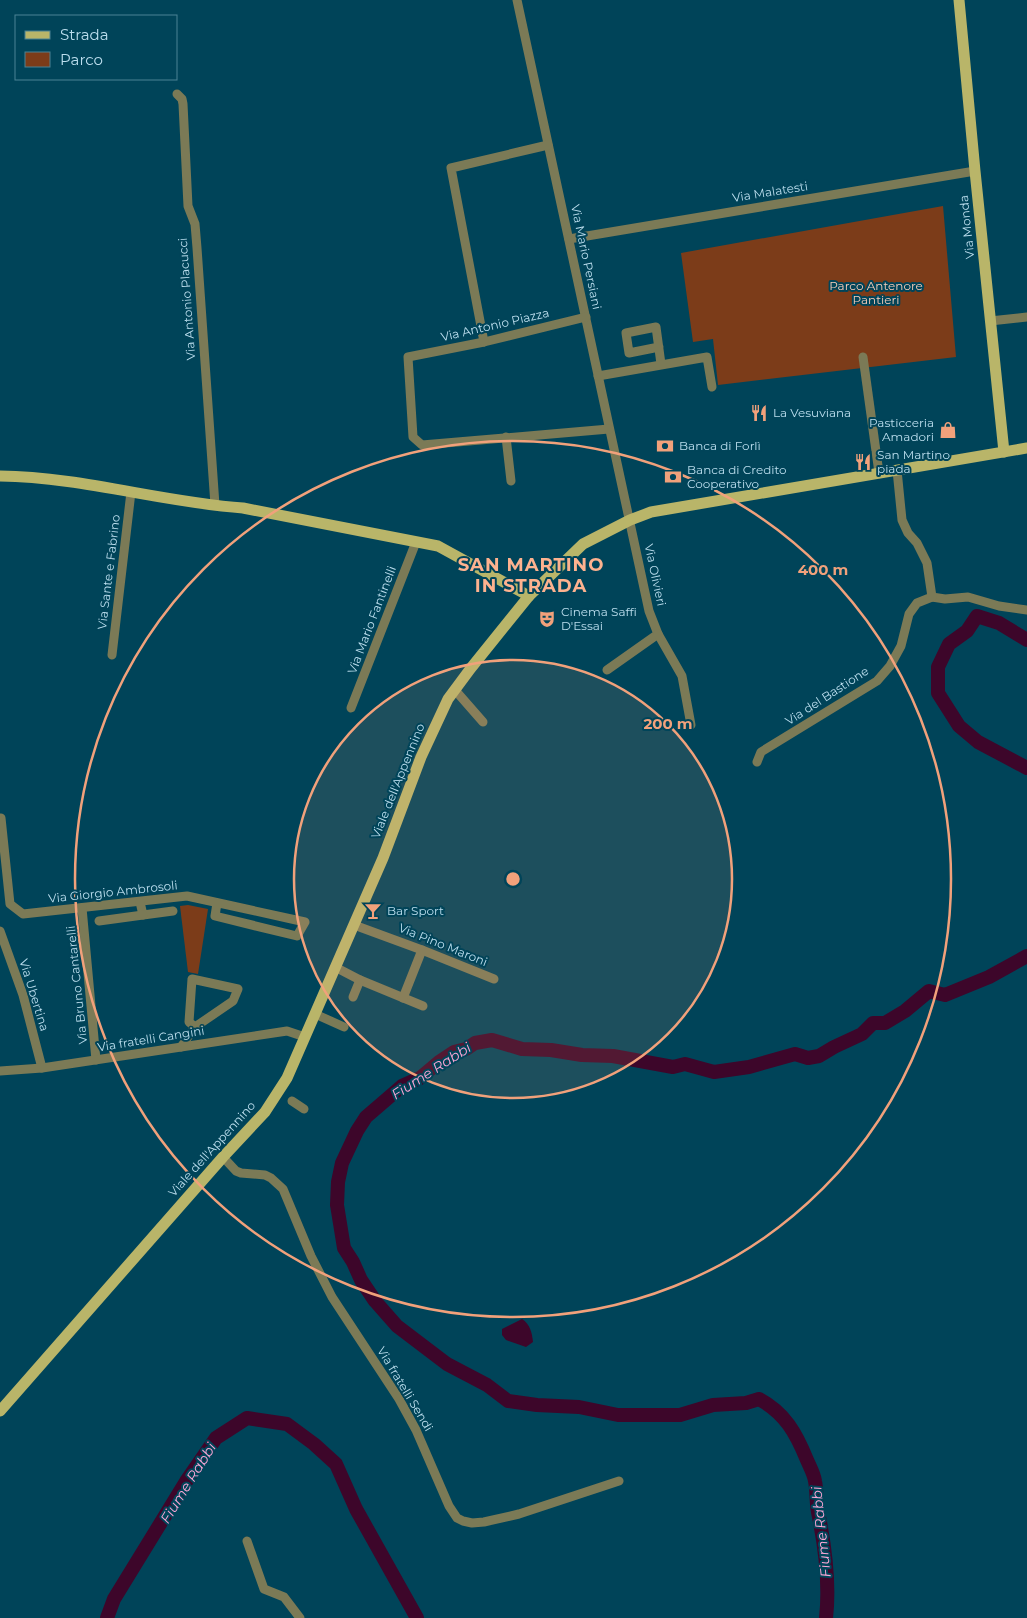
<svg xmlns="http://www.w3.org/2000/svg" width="1027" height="1618" font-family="Montserrat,sans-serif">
<rect width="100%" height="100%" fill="#004459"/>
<!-- green -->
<g fill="#7c3c19">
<path d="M 943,206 L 956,357 L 718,385 L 713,339 L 693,342 L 681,253 Z"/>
<path d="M 188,905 L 208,909 L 198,974 L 188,972 L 180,906 Z"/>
</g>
<!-- water -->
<path fill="#3d062a" d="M 522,1319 C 530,1324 532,1333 533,1342 L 526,1347 L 506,1340 L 502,1335 L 502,1329 Z"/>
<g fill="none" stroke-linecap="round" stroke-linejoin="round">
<!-- river -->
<g stroke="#3d062a" stroke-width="14">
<path d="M 1027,640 L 999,623 L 977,616 L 967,631 L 949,644 L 938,667 L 938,693 L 959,726 L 978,742 L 1027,768"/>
<path d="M 107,1618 L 114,1599 L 187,1480 L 216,1438 L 247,1418 L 287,1424 L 314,1444 L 336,1464 L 356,1509 L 417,1618"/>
<path d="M 826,1618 C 830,1583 825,1546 818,1512 C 816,1502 817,1491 815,1481 C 814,1474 810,1467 807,1460 C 796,1433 785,1413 759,1399 L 746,1403 L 713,1405 L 680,1415 L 618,1415 L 579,1407 L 537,1405 L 508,1401 L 487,1385 L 447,1364 L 397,1326 L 375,1301 L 361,1280 L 353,1262 L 344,1248 L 337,1205 L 338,1182 L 342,1163 L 357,1131 L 366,1117 L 402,1086 L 420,1078 L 439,1062 L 454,1052 L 466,1049 L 475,1043 L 492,1040 L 522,1049 L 551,1050 L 582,1055 L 613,1056 L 673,1067 L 685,1064 L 714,1072 L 749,1067 L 795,1054 L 808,1058 L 819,1056 L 834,1047 L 862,1034 L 873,1023 L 885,1023 L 905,1011 L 929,991 L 945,995 L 989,977 L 1027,956"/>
</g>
<!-- minor -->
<g stroke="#7b7a56" stroke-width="9">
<path d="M 517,0 L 649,611 L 658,634 L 607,670"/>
<path d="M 177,94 L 182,99 L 183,104 L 188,206 L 195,224 L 197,248 L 215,505"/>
<path d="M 569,239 L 975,171"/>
<path d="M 586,317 L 484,342 L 408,357 L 413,437 L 422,445 L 609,429"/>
<path d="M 990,321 L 1027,317"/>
<path d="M 484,342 L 451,168 L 548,145"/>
<path d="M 659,347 L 629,353 L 626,333 L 656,327 L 661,364"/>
<path d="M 863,357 L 879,473"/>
<path d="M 598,376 L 707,357 L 712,387"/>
<path d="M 506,437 L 511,481"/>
<path d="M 932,597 L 945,599 L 968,597 L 999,606 L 1027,610"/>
<path d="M 658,634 L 682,676 L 691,725"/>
<path d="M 112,655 L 131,492"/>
<path d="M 455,690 L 483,722"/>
<path d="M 351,708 L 416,542"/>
<path d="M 757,762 L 761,752 L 877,681 L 890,666 L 901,646 L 909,614 L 917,603 L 932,597 L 927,563 L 917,543 L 908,533 L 902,520 L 897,470"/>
<path d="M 1,818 L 10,904 L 23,914 L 187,896 L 305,922 L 297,936 L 215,916 L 217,903"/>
<path d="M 140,902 L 143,915 L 173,911"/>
<path d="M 82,908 L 96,1060"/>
<path d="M 99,921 L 143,915"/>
<path d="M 354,925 L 422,950 L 494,979"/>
<path d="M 0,931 L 23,995 L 42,1068"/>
<path d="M 335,967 L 360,980 L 423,1006"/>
<path d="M 353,997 L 360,980"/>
<path d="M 403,998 L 422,950"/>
<path d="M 315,1014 L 344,1027"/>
<path d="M 181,1047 L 195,1027 L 233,1001 L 238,989 L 192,979 L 189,1022 L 195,1027"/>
<path d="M 0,1071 L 42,1068 L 287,1031 L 305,1037"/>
<path d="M 292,1101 L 304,1109"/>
<path d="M 223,1157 L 236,1171 L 241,1173 L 265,1175 L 271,1178 L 283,1189 L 311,1256 L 332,1297 L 399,1399 L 416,1430 L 449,1506 L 457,1518 L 463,1521 L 472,1523 L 484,1522 L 519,1514 L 619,1481"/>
<path d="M 247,1541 L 264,1589 L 284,1597 L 300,1618"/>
</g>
<!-- major -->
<g stroke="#b9b569" stroke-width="11">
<path d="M 959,0 L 975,171 L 1004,452"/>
<path d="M 0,476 C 82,477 161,502 243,508 L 438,546 L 529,596"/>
<path d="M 0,1411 L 223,1157 L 265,1112 L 287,1078 L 383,858 L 421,757 L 448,699 L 471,668 L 529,596 L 583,544 L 630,520 L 651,512 L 1027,448"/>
</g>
</g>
<!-- distance rings -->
<circle cx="513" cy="879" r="219" fill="#f1a17b" fill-opacity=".12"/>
<g fill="none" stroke="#f1a17b" stroke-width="2.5">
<circle cx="513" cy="879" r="219"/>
<circle cx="513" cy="879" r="438"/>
</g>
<!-- icons -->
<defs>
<g id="restaurant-bare" transform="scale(1.35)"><path d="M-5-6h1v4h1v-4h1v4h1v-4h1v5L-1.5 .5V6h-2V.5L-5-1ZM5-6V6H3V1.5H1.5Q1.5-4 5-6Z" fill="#f1a17b" stroke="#004459" stroke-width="2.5" paint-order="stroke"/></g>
<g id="shop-bare" transform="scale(1.35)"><path d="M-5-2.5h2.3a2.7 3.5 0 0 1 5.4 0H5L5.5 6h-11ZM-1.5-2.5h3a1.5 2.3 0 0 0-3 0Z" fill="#f1a17b" stroke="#004459" stroke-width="2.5" paint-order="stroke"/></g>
<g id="bank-bare" transform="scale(1.35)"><path d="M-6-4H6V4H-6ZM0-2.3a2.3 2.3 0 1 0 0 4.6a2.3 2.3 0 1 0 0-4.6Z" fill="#f1a17b" stroke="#004459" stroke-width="2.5" paint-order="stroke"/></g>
<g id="theatre-bare" transform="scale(1.35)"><path d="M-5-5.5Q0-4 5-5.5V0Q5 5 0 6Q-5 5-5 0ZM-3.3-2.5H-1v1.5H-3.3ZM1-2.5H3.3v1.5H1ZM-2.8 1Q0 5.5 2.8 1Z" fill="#f1a17b" stroke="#004459" stroke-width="2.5" paint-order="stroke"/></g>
<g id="bar-bare" transform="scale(1.35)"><path d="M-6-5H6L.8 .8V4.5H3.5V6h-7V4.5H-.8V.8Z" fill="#f1a17b" stroke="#004459" stroke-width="2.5" paint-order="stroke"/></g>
</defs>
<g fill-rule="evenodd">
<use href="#restaurant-bare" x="759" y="413"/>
<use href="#shop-bare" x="948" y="430"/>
<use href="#bank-bare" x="665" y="446"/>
<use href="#restaurant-bare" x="863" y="462"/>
<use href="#bank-bare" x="673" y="477"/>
<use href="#theatre-bare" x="547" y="619"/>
<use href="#bar-bare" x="373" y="911"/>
</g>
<g text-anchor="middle" stroke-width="4" stroke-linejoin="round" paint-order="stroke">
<!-- street labels -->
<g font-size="12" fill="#bbdeee" stroke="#004459">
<text transform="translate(770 192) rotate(-9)" y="4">Via Malatesti</text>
<text transform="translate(967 227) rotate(-96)" y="4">Via Monda</text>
<text transform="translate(586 257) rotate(78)" y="4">Via Mario Persiani</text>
<text transform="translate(187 299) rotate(-94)" y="4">Via Antonio Placucci</text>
<text transform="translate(495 325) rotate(-13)" y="4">Via Antonio Piazza</text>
<text transform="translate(109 572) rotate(-83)" y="4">Via Sante e Fabrino</text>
<text transform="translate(655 575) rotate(78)" y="4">Via Olivieri</text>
<text transform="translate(372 620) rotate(-69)" y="4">Via Mario Fantinelli</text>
<text transform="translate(827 696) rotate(-33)" y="4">Via del Bastione</text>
<text transform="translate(398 781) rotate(-68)" y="4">Viale dell'Appennino</text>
<text transform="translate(113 892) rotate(-6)" y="4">Via Giorgio Ambrosoli</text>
<text transform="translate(443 945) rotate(22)" y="4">Via Pino Maroni</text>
<text transform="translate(77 985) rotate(-96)" y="4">Via Bruno Cantarelli</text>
<text transform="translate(34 995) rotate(73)" y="4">Via Ubertina</text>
<text transform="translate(151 1039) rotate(-9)" y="4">Via fratelli Cangini</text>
<text transform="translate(212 1149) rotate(-48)" y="4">Viale dell'Appennino</text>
<text transform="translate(405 1389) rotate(59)" y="4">Via fratelli Sendi</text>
</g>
<!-- park labels -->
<g font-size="12" fill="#f9cdb8" stroke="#004459">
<text x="876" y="290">Parco Antenore<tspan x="876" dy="14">Pantieri</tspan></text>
</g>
<!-- poi labels -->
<g font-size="12" fill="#bbdeee" stroke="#004459" text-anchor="start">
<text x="773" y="417">La Vesuviana</text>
<text x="934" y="427" text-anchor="end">Pasticceria<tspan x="934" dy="14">Amadori</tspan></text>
<text x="679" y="450">Banca di Forlì</text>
<text x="877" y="459">San Martino<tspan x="877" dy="14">piada</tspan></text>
<text x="687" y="474">Banca di Credito<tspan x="687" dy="14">Cooperativo</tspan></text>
<text x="561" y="616">Cinema Saffi<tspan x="561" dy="14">D'Essai</tspan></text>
<text x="387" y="915">Bar Sport</text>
</g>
<!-- water labels -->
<g font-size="14" font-style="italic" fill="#fda7d6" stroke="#004459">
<text transform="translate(431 1071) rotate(-33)" y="5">Fiume Rabbi</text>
<text transform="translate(188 1483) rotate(-58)" y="5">Fiume Rabbi</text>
<text transform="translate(821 1532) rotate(-96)" y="5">Fiume Rabbi</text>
</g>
<!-- district labels -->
<g font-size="18" font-weight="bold" letter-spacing="1" fill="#fdb28f" stroke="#004459">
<text x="531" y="571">SAN MARTINO<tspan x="531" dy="21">IN STRADA</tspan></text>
</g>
</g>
<circle cx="513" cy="879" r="8" fill="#f1a17b" stroke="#004459" stroke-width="2.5"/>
<g font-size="15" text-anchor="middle" font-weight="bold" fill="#f1a17b" stroke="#004459" stroke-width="4" stroke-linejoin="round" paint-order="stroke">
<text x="823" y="575">400 m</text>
<text x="668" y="729">200 m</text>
</g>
<!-- legend -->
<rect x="15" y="15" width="162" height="65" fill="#004459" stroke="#4b8295"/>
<rect x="25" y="31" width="25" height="8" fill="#b9b569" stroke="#4b8295"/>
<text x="60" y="40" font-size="15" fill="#bbdeee">Strada</text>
<rect x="25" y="52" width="25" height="15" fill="#7c3c19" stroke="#4b8295"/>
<text x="60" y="65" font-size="15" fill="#bbdeee">Parco</text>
</svg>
